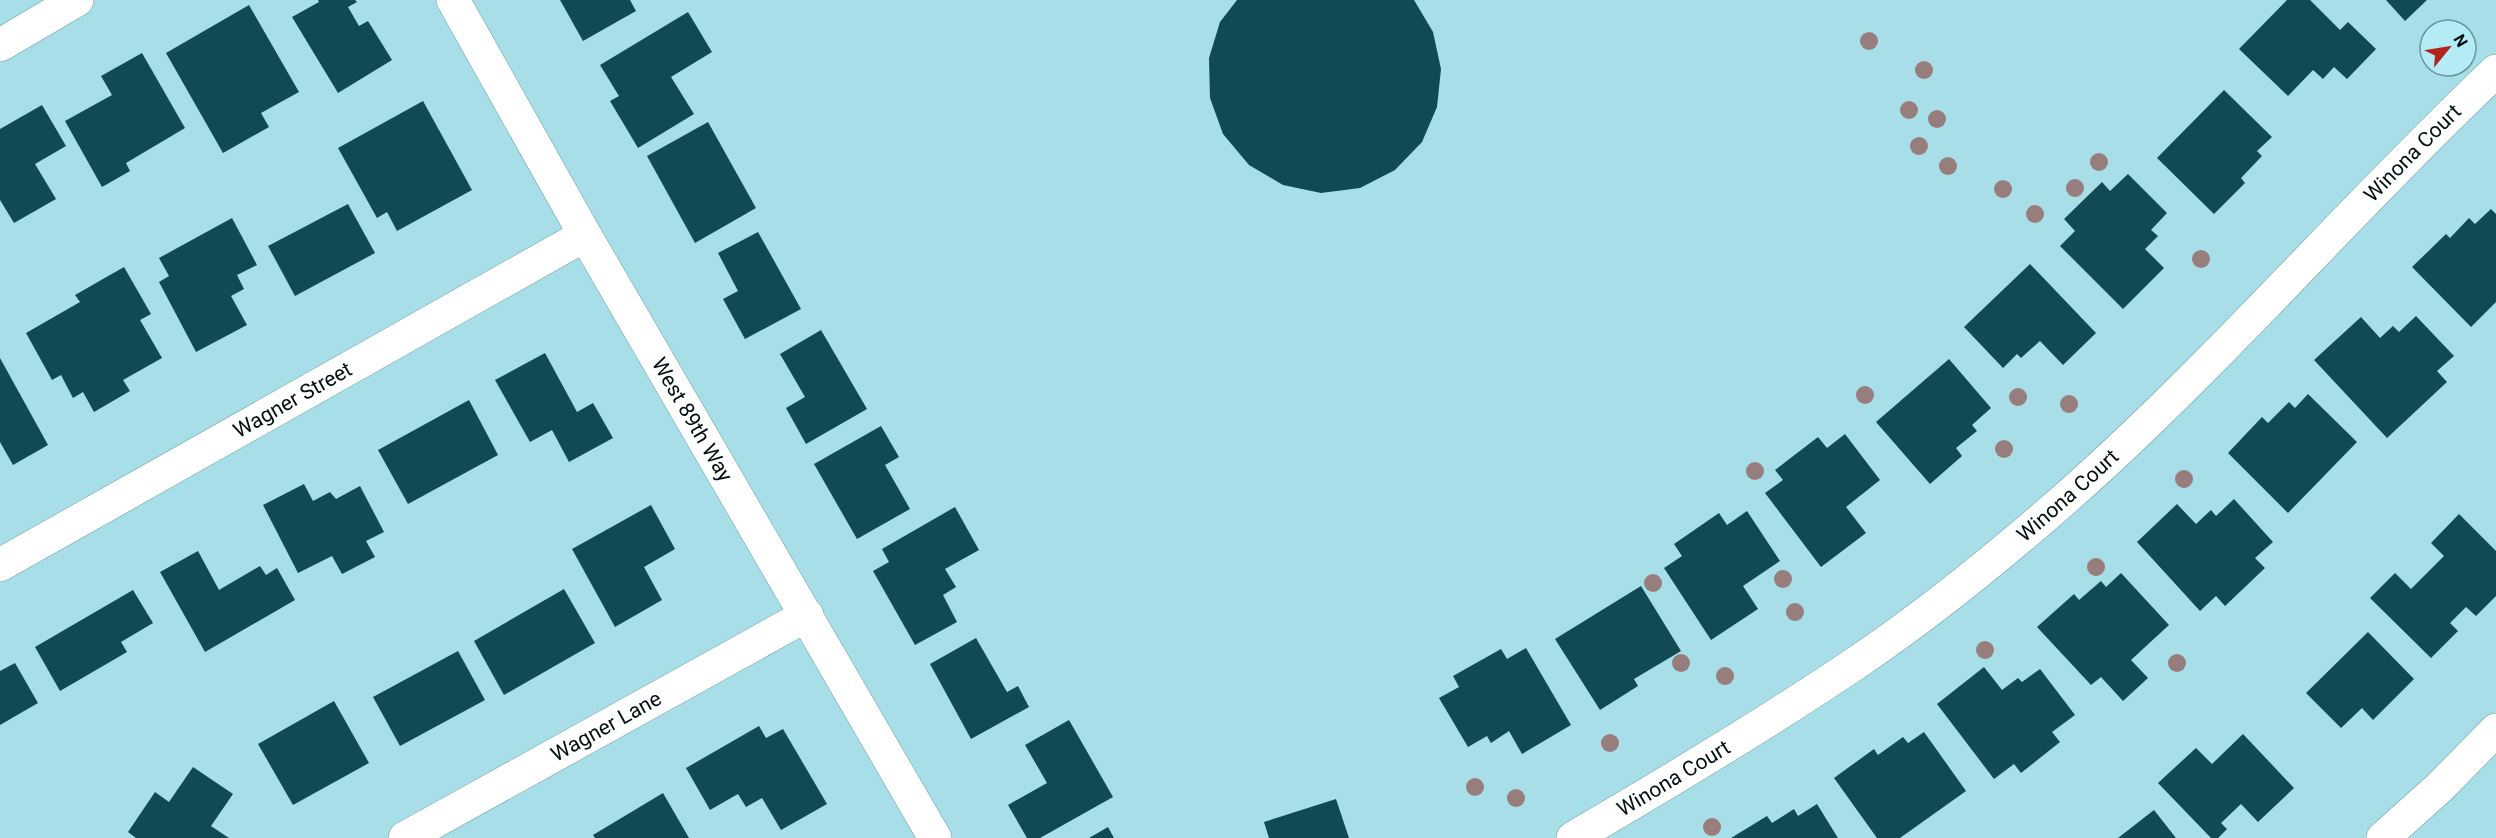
<svg xmlns="http://www.w3.org/2000/svg" width="2496" height="838" font-family="Roboto,sans-serif">
<rect width="100%" height="100%" fill="#a7dee8"/>
<!-- building -->
<g fill="#124a53">
<path d="M 318,0 L 355,0 L 357,2 L 348,7 L 359,26 L 368,21 L 392,60 L 338,93 L 292,17 L 319,2 Z"/>
<path d="M 560,0 L 630,0 L 636,11 L 583,41 Z"/>
<path d="M 1237,0 L 1414,0 L 1433,32 L 1441,69 L 1437,107 L 1422,142 L 1395,170 L 1360,188 L 1321,193 L 1283,185 L 1249,165 L 1223,134 L 1210,98 L 1209,58 L 1220,22 Z"/>
<path d="M 2287,0 L 2310,0 L 2340,30 L 2348,22 L 2376,49 L 2347,79 L 2334,67 L 2323,79 L 2313,70 L 2288,96 L 2239,49 Z"/>
<path d="M 2386,0 L 2427,0 L 2405,21 Z"/>
<path d="M 249,5 L 299,92 L 261,113 L 269,127 L 223,153 L 166,53 Z"/>
<path d="M 688,12 L 712,52 L 671,77 L 694,114 L 638,148 L 610,101 L 619,96 L 600,65 Z"/>
<path d="M 142,53 L 185,128 L 126,163 L 130,171 L 102,187 L 65,121 L 112,95 L 101,76 Z"/>
<path d="M 2224,90 L 2272,137 L 2257,151 L 2262,156 L 2241,178 L 2245,183 L 2214,214 L 2157,158 Z"/>
<path d="M 423,101 L 472,190 L 397,231 L 387,212 L 377,218 L 338,148 Z"/>
<path d="M 42,105 L 66,146 L 35,164 L 56,199 L 14,223 L 0,200 L 0,129 Z"/>
<path d="M 708,122 L 756,208 L 695,243 L 647,156 Z"/>
<path d="M 2128,174 L 2167,213 L 2151,230 L 2158,236 L 2145,249 L 2164,268 L 2123,309 L 2060,246 L 2075,231 L 2064,219 L 2102,182 L 2110,191 Z"/>
<path d="M 348,204 L 375,253 L 295,296 L 268,246 Z"/>
<path d="M 2491,209 L 2496,214 L 2496,302 L 2471,327 L 2412,267 L 2446,234 L 2450,238 L 2469,218 L 2475,224 Z"/>
<path d="M 232,218 L 257,265 L 237,275 L 244,289 L 231,296 L 247,325 L 196,352 L 159,282 L 169,276 L 159,258 Z"/>
<path d="M 758,232 L 801,309 L 745,339 L 723,299 L 738,291 L 718,253 Z"/>
<path d="M 2030,264 L 2096,333 L 2063,365 L 2040,341 L 2021,358 L 2017,354 L 2003,368 L 1964,327 Z"/>
<path d="M 124,267 L 151,314 L 140,320 L 162,358 L 123,380 L 130,391 L 94,412 L 83,392 L 73,398 L 61,375 L 52,380 L 26,333 L 80,302 L 75,295 Z"/>
<path d="M 2416,316 L 2454,356 L 2437,371 L 2447,382 L 2387,438 L 2314,360 L 2361,317 L 2380,338 L 2393,326 L 2399,332 Z"/>
<path d="M 821,330 L 867,409 L 806,444 L 786,408 L 805,397 L 780,354 Z"/>
<path d="M 545,353 L 577,412 L 593,403 L 613,438 L 569,462 L 552,430 L 530,442 L 495,380 Z"/>
<path d="M 0,358 L 48,445 L 13,465 L 0,442 Z"/>
<path d="M 1949,359 L 1991,408 L 1972,425 L 1977,431 L 1956,448 L 1962,456 L 1930,484 L 1876,422 Z"/>
<path d="M 2308,394 L 2357,442 L 2288,513 L 2228,453 L 2262,417 L 2268,423 L 2289,402 L 2295,408 Z"/>
<path d="M 469,400 L 498,455 L 408,504 L 378,450 Z"/>
<path d="M 881,426 L 899,457 L 885,465 L 910,509 L 857,539 L 814,464 Z"/>
<path d="M 1845,434 L 1880,480 L 1846,507 L 1866,533 L 1821,567 L 1765,493 L 1783,480 L 1775,470 L 1818,437 L 1827,448 Z"/>
<path d="M 304,484 L 313,501 L 330,492 L 336,499 L 360,486 L 384,532 L 366,541 L 375,557 L 342,574 L 332,556 L 298,573 L 263,505 Z"/>
<path d="M 2234,499 L 2273,542 L 2255,558 L 2265,568 L 2225,606 L 2216,596 L 2200,611 L 2137,542 L 2177,504 L 2196,524 L 2211,510 L 2216,516 Z"/>
<path d="M 651,505 L 675,549 L 644,567 L 662,600 L 615,627 L 572,549 Z"/>
<path d="M 955,507 L 979,550 L 945,569 L 956,587 L 943,595 L 957,622 L 915,645 L 873,571 L 889,562 L 882,549 Z"/>
<path d="M 1747,511 L 1780,561 L 1743,586 L 1758,609 L 1711,640 L 1664,568 L 1682,556 L 1674,544 L 1719,513 L 1727,525 Z"/>
<path d="M 2459,514 L 2496,551 L 2496,596 L 2476,616 L 2466,607 L 2450,623 L 2458,631 L 2431,658 L 2370,598 L 2395,573 L 2411,589 L 2444,556 L 2431,543 Z"/>
<path d="M 198,551 L 219,590 L 260,566 L 266,575 L 277,568 L 295,600 L 205,652 L 160,572 Z"/>
<path d="M 2121,573 L 2169,625 L 2131,660 L 2148,678 L 2123,701 L 2101,677 L 2091,685 L 2037,627 L 2074,594 L 2079,600 L 2101,581 L 2106,587 Z"/>
<path d="M 1641,586 L 1681,651 L 1634,679 L 1638,686 L 1600,710 L 1555,639 Z"/>
<path d="M 564,589 L 595,643 L 504,695 L 474,641 Z"/>
<path d="M 133,590 L 153,623 L 121,642 L 127,652 L 60,691 L 35,647 Z"/>
<path d="M 2368,632 L 2414,679 L 2373,720 L 2362,708 L 2341,728 L 2306,693 Z"/>
<path d="M 976,638 L 1007,692 L 1018,686 L 1029,707 L 971,739 L 930,664 Z"/>
<path d="M 1526,648 L 1571,725 L 1522,754 L 1509,731 L 1491,743 L 1487,736 L 1468,747 L 1439,698 L 1459,687 L 1453,676 L 1501,649 L 1507,659 Z"/>
<path d="M 458,651 L 485,700 L 400,746 L 373,697 Z"/>
<path d="M 15,663 L 38,703 L 0,725 L 0,671 Z"/>
<path d="M 1984,667 L 2002,690 L 2018,678 L 2022,682 L 2040,669 L 2075,715 L 2052,732 L 2060,742 L 2021,773 L 2014,764 L 1994,779 L 1937,704 Z"/>
<path d="M 334,701 L 369,763 L 293,805 L 258,744 Z"/>
<path d="M 1069,720 L 1113,797 L 1040,838 L 1027,838 L 1008,805 L 1047,783 L 1025,745 Z"/>
<path d="M 759,726 L 766,738 L 783,729 L 827,804 L 781,830 L 762,798 L 746,807 L 738,794 L 710,810 L 686,768 Z"/>
<path d="M 1924,732 L 1966,791 L 1900,838 L 1877,838 L 1834,778 L 1874,749 L 1878,755 L 1903,737 L 1908,743 Z"/>
<path d="M 2243,734 L 2294,788 L 2258,822 L 2241,804 L 2221,823 L 2227,829 L 2218,838 L 2211,838 L 2158,783 L 2196,748 L 2212,764 Z"/>
<path d="M 193,767 L 233,794 L 211,826 L 229,838 L 136,838 L 128,832 L 155,792 L 169,802 Z"/>
<path d="M 663,793 L 689,838 L 595,838 L 593,835 Z"/>
<path d="M 1336,799 L 1349,838 L 1269,838 L 1264,822 Z"/>
<path d="M 1817,804 L 1838,838 L 1731,838 L 1767,816 L 1772,823 L 1794,809 L 1798,816 Z"/>
<path d="M 2154,810 L 2176,838 L 2118,838 Z"/>
<path d="M 1108,827 L 1114,838 L 1089,838 Z"/>
</g>
<g fill="none" stroke-linecap="round" stroke-linejoin="round">
<!-- minor casing -->
<g stroke="#6a9fa8" stroke-width="34">
<g id="minor">
<path id="s1" d="M 453,0 L 585,235 L 935,838"/>
<path d="M 0,45 L 77,0"/>
<path id="s2" d="M 0,565 L 585,235"/>
<path id="s3" d="M 405,838 L 807,615"/>
<path id="s4" d="M 1573,838 C 1669,782 1764,725 1856,663 C 1933,611 2006,551 2075,490 C 2223,358 2352,207 2496,71"/>
<path d="M 2383,838 L 2440,787 L 2496,730"/>
</g>
</g>
<!-- minor -->
<use href="#minor" stroke="#fff" stroke-width="33"/>
</g>
<!-- trees -->
<g fill="#977e7d">
<circle cx="1869" cy="41" r="9"/>
<circle cx="1924" cy="70" r="9"/>
<circle cx="1909" cy="110" r="9"/>
<circle cx="1937" cy="119" r="9"/>
<circle cx="1919" cy="146" r="9"/>
<circle cx="2099" cy="162" r="9"/>
<circle cx="1948" cy="166" r="9"/>
<circle cx="2075" cy="188" r="9"/>
<circle cx="2003" cy="189" r="9"/>
<circle cx="2035" cy="214" r="9"/>
<circle cx="2201" cy="259" r="9"/>
<circle cx="1865" cy="395" r="9"/>
<circle cx="2018" cy="397" r="9"/>
<circle cx="2069" cy="404" r="9"/>
<circle cx="2004" cy="449" r="9"/>
<circle cx="1755" cy="471" r="9"/>
<circle cx="2184" cy="479" r="9"/>
<circle cx="2096" cy="567" r="9"/>
<circle cx="1783" cy="579" r="9"/>
<circle cx="1653" cy="583" r="9"/>
<circle cx="1795" cy="612" r="9"/>
<circle cx="1985" cy="650" r="9"/>
<circle cx="1681" cy="663" r="9"/>
<circle cx="2177" cy="663" r="9"/>
<circle cx="1725" cy="676" r="9"/>
<circle cx="1610" cy="743" r="9"/>
<circle cx="1475" cy="787" r="9"/>
<circle cx="1516" cy="798" r="9"/>
<circle cx="1712" cy="827" r="9"/>
</g>
<g text-anchor="middle" stroke-width="6" stroke-linejoin="round" paint-order="stroke">
<!-- street labels -->
<g font-size="21" fill="#000f12" stroke="#b4ecf5">
<text dy="7" stroke="none"><textPath href="#s4" startOffset="1089">Winona Court</textPath></text>
<text dy="7" stroke="none"><textPath href="#s2" startOffset="336">Wagner Street</textPath></text>
<text dy="7" stroke="none"><textPath href="#s1" startOffset="483">West 89th Way</textPath></text>
<text dy="7" stroke="none"><textPath href="#s4" startOffset="603">Winona Court</textPath></text>
<text dy="7" stroke="none"><textPath href="#s3" startOffset="230">Wagner Lane</textPath></text>
<text dy="7" stroke="none"><textPath href="#s4" startOffset="117">Winona Court</textPath></text>
</g>
</g>
<!-- north arrow -->
<g transform="translate(2448 48) rotate(60)"><circle r="28" fill="#b4ecf5" stroke="#6c949a" stroke-width="1.5"/>
<path d="M0-4.5L10 22L0 15L-10 22Z" fill="#b32419"/>
<text y="-9" font-size="16" font-weight="bold" text-anchor="middle" fill="#000f12">N</text>
</g>
</svg>
